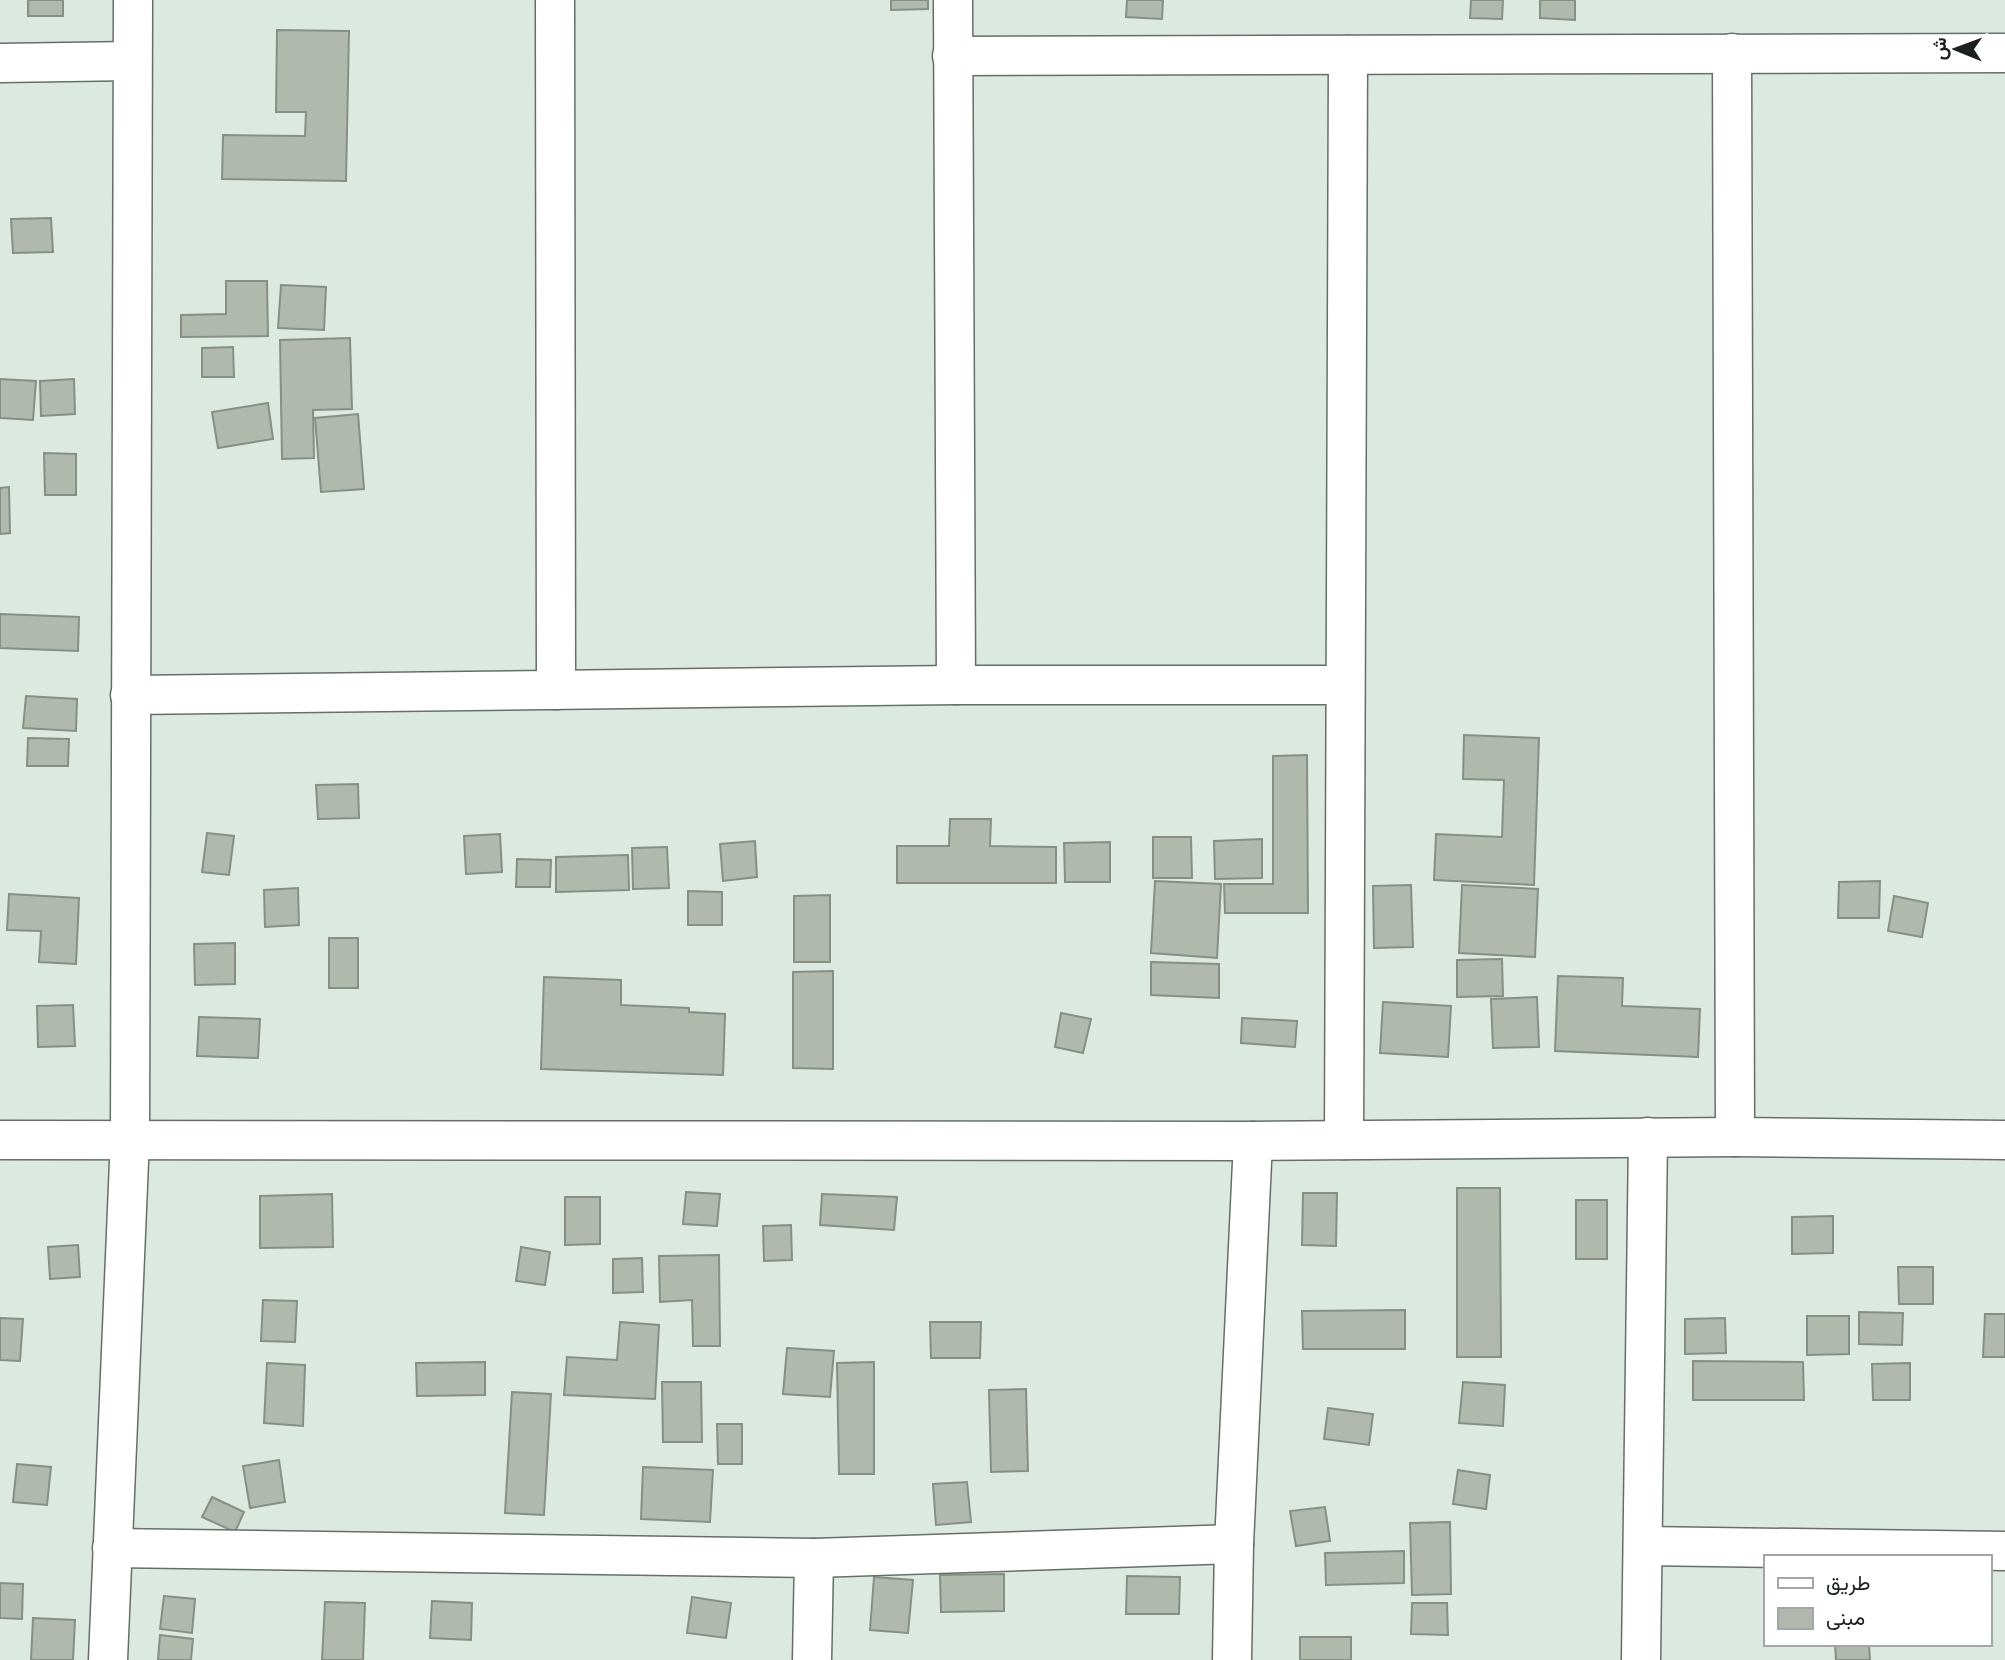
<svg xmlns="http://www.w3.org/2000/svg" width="2005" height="1660" font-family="Mulish,Vazirmatn,sans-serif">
<rect width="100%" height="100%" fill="#dce9e1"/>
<!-- building -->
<g fill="#b1b9ae" stroke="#878f84" stroke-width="2">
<rect x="28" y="0" width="35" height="16"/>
<path d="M 891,0 L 928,0 L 928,9 L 891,10 Z"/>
<path d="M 1127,0 L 1163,0 L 1162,19 L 1126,17 Z"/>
<path d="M 1471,0 L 1503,0 L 1502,19 L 1470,18 Z"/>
<path d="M 1540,0 L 1575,0 L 1575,20 L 1540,18 Z"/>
<path d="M 277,30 L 349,31 L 346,181 L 222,179 L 223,135 L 305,136 L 306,112 L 276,112 Z"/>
<path d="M 51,218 L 53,252 L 13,253 L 11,219 Z"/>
<path d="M 226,281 L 267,281 L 268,336 L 181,337 L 181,315 L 226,314 Z"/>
<path d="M 281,285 L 326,287 L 324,330 L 278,328 Z"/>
<path d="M 350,338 L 352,409 L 313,410 L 314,458 L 282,459 L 280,340 Z"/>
<path d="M 233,347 L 234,377 L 202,377 L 202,348 Z"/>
<path d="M 0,379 L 36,381 L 33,420 L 0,418 Z"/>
<path d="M 74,379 L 75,414 L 41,416 L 40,381 Z"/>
<path d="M 268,403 L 273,439 L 218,448 L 212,412 Z"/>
<path d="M 358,414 L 364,489 L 321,492 L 315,418 Z"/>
<path d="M 44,453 L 76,454 L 76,495 L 45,495 Z"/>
<path d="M 9,487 L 10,533 L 0,534 L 0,488 Z"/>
<path d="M 0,614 L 79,617 L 78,651 L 0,648 Z"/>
<path d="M 26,696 L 77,699 L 76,731 L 23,728 Z"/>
<path d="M 1464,735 L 1539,738 L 1534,885 L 1434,880 L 1436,834 L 1502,837 L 1504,780 L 1463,779 Z"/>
<path d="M 28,738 L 69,739 L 68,766 L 27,766 Z"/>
<path d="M 1307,755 L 1308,913 L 1225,913 L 1224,884 L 1273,884 L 1273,756 Z"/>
<path d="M 358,784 L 359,818 L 318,819 L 316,785 Z"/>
<path d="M 950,819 L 991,819 L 990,846 L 1056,847 L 1056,883 L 897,883 L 897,846 L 949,846 Z"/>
<path d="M 207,833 L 234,836 L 229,875 L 202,872 Z"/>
<path d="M 500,834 L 502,872 L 466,874 L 464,836 Z"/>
<path d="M 1153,837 L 1191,837 L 1192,878 L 1153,878 Z"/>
<path d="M 1262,839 L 1262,878 L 1215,879 L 1214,841 Z"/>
<path d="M 755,841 L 757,877 L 723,881 L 720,844 Z"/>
<path d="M 1110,842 L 1110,882 L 1065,882 L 1064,843 Z"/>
<path d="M 667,847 L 669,888 L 633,889 L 632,848 Z"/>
<path d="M 628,855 L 629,890 L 556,892 L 556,857 Z"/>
<path d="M 517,859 L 551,860 L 550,887 L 516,887 Z"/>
<path d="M 1155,881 L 1221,884 L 1217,958 L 1151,953 Z"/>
<path d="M 1880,881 L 1879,918 L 1838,918 L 1839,882 Z"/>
<path d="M 1411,885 L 1413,947 L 1374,948 L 1373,886 Z"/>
<path d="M 1462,885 L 1538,889 L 1535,957 L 1459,953 Z"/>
<path d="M 298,888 L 299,925 L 265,927 L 264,890 Z"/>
<path d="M 688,891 L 722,892 L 722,925 L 688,925 Z"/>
<path d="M 9,894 L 79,898 L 76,964 L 39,962 L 41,931 L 7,930 Z"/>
<path d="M 830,895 L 830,962 L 794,962 L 794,896 Z"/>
<path d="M 1894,896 L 1928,903 L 1922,937 L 1888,931 Z"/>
<rect x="329" y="938" width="29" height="50"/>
<path d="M 235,943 L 235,984 L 195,985 L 194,944 Z"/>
<path d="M 1502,959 L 1503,996 L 1457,997 L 1457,960 Z"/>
<path d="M 1151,962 L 1219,964 L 1219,998 L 1151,995 Z"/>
<path d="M 833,971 L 833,1069 L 793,1068 L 793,972 Z"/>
<path d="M 1558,976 L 1623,978 L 1622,1006 L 1700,1009 L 1698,1057 L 1555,1051 Z"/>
<path d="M 544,977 L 621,980 L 621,1005 L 689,1008 L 689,1012 L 725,1014 L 723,1075 L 541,1069 Z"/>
<path d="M 1537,997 L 1539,1047 L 1493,1048 L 1491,999 Z"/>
<path d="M 1383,1002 L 1451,1006 L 1448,1057 L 1380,1053 Z"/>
<path d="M 73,1005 L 75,1046 L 38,1047 L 37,1006 Z"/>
<path d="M 1061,1013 L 1091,1019 L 1083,1053 L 1055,1047 Z"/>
<path d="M 199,1017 L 260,1019 L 258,1058 L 197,1056 Z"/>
<path d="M 1242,1018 L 1297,1021 L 1295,1047 L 1241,1043 Z"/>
<path d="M 1457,1188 L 1500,1188 L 1501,1357 L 1457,1357 Z"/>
<path d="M 686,1192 L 720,1194 L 717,1226 L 683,1224 Z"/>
<path d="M 1303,1193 L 1337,1193 L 1336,1246 L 1302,1245 Z"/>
<path d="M 332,1194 L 333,1247 L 260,1248 L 260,1196 Z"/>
<path d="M 822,1194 L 897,1197 L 894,1230 L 820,1225 Z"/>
<path d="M 565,1197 L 600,1197 L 600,1244 L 565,1245 Z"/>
<rect x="1576" y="1200" width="31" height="59"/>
<path d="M 1833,1216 L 1833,1253 L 1792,1254 L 1792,1217 Z"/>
<path d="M 791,1225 L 792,1260 L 764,1261 L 763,1226 Z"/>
<path d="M 78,1245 L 80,1277 L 50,1279 L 48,1247 Z"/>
<path d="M 521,1247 L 550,1252 L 545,1285 L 516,1281 Z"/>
<path d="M 719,1255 L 720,1346 L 693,1346 L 692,1300 L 660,1302 L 659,1256 Z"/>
<path d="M 642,1258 L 643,1292 L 613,1293 L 613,1259 Z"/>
<path d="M 1898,1267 L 1933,1267 L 1933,1304 L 1899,1304 Z"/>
<path d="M 263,1300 L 297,1301 L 295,1342 L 261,1341 Z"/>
<path d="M 1405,1310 L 1405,1349 L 1303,1349 L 1302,1311 Z"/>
<path d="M 1859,1312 L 1903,1313 L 1902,1345 L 1859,1344 Z"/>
<path d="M 1985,1314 L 2005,1314 L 2005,1357 L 1983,1357 Z"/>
<path d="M 1807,1316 L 1849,1316 L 1849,1354 L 1807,1355 Z"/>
<path d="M 0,1318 L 23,1319 L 20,1361 L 0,1360 Z"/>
<path d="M 1725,1318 L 1726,1353 L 1685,1354 L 1685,1319 Z"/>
<path d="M 620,1322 L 659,1325 L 655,1399 L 564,1395 L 567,1357 L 617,1360 Z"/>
<path d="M 930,1322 L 981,1322 L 980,1358 L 931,1358 Z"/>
<path d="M 787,1348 L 834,1351 L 830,1397 L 783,1394 Z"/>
<path d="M 1693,1361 L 1803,1362 L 1804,1400 L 1693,1400 Z"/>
<path d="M 485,1362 L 485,1395 L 417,1396 L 416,1363 Z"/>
<path d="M 874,1362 L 874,1474 L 839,1474 L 837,1363 Z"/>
<path d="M 267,1363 L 305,1365 L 303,1426 L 264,1423 Z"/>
<path d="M 1910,1363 L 1910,1400 L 1873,1400 L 1872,1364 Z"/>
<path d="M 662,1382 L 701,1382 L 702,1442 L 663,1442 Z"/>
<path d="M 1463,1382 L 1505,1385 L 1503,1426 L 1459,1423 Z"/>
<path d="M 1026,1389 L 1028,1471 L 991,1472 L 989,1390 Z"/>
<path d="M 512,1392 L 551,1394 L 544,1515 L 505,1513 Z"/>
<path d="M 1328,1408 L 1373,1414 L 1369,1445 L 1324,1439 Z"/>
<path d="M 717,1424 L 742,1424 L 742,1464 L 718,1464 Z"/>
<path d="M 279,1460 L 285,1502 L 250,1508 L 243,1466 Z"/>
<path d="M 17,1464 L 51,1467 L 47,1505 L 13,1502 Z"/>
<path d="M 643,1467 L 713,1470 L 710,1522 L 641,1519 Z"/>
<path d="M 1458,1470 L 1490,1475 L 1486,1509 L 1453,1504 Z"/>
<path d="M 967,1482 L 971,1522 L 936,1525 L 933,1484 Z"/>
<path d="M 212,1497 L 244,1512 L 235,1532 L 202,1517 Z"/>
<path d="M 1325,1507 L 1330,1541 L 1296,1546 L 1290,1511 Z"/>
<path d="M 1450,1522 L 1451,1594 L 1412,1595 L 1410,1523 Z"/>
<path d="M 1404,1551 L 1404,1583 L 1326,1585 L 1325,1553 Z"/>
<path d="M 1004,1574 L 1004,1611 L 941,1612 L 940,1575 Z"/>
<path d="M 1127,1576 L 1180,1577 L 1179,1614 L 1126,1614 Z"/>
<path d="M 874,1577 L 913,1580 L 908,1633 L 870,1630 Z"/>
<path d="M 0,1583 L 23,1584 L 22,1619 L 0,1618 Z"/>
<path d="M 164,1596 L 195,1599 L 192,1633 L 160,1629 Z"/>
<path d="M 692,1597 L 731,1603 L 726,1638 L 687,1633 Z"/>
<path d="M 432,1601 L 472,1603 L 471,1640 L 430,1638 Z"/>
<path d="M 325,1602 L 365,1603 L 363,1660 L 322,1660 Z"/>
<path d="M 1412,1603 L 1447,1603 L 1448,1635 L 1411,1634 Z"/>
<path d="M 33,1618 L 75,1620 L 73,1660 L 31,1660 Z"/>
<path d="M 160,1635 L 193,1639 L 191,1660 L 158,1660 Z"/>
<rect x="1300" y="1637" width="51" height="23"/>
<path d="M 1835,1644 L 1869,1644 L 1870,1660 L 1836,1660 Z"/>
</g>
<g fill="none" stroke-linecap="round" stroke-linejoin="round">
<!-- minor casing -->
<g stroke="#646f68" stroke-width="41">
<g id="minor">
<path d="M 555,0 L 556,690"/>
<path d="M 953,0 L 956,685"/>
<path d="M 1732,53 L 1735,1137"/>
<path d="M 952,56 L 2005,53"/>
<path d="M 0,63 L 132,61"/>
<path d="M 130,695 L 956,685 L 1344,685"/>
<path d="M 1344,1140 L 1348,55"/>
<path d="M 1644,1546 L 2005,1551"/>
<path d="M 112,1548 L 814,1558 L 1234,1544"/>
<path d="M 108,1660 L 130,1138 L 133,0"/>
<path d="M 812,1660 L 814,1558"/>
<path d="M 1232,1660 L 1234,1544 L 1253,1141"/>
<path d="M 1641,1660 L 1648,1137"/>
</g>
</g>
<!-- tertiary casing -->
<g stroke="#646f68" stroke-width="41">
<path id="tertiary" d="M 0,1140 L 1253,1141 L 1735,1137 L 2005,1140"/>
</g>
<!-- minor -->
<use href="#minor" stroke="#fff" stroke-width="38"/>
<!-- tertiary -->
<use href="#tertiary" stroke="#fff" stroke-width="38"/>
</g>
<!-- legend -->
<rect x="1764" y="1555" width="228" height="91" fill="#ffffff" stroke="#a4a6a5" stroke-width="2"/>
<rect x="1778" y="1578" width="35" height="10" fill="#ffffff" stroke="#a4a6a5" stroke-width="2"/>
<text x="1826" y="1590" font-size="21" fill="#1c211e">طريق</text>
<rect x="1778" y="1608" width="35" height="21" fill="#b1b9ae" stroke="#a4a6a5" stroke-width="2"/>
<text x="1826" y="1625" font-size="21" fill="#1c211e">مبنى</text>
<!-- north arrow -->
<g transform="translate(1956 49) rotate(271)" stroke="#ffffff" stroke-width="5" paint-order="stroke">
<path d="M0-5L12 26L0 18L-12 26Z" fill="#1c211e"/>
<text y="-10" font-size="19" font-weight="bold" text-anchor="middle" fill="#1c211e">ش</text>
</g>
</svg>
